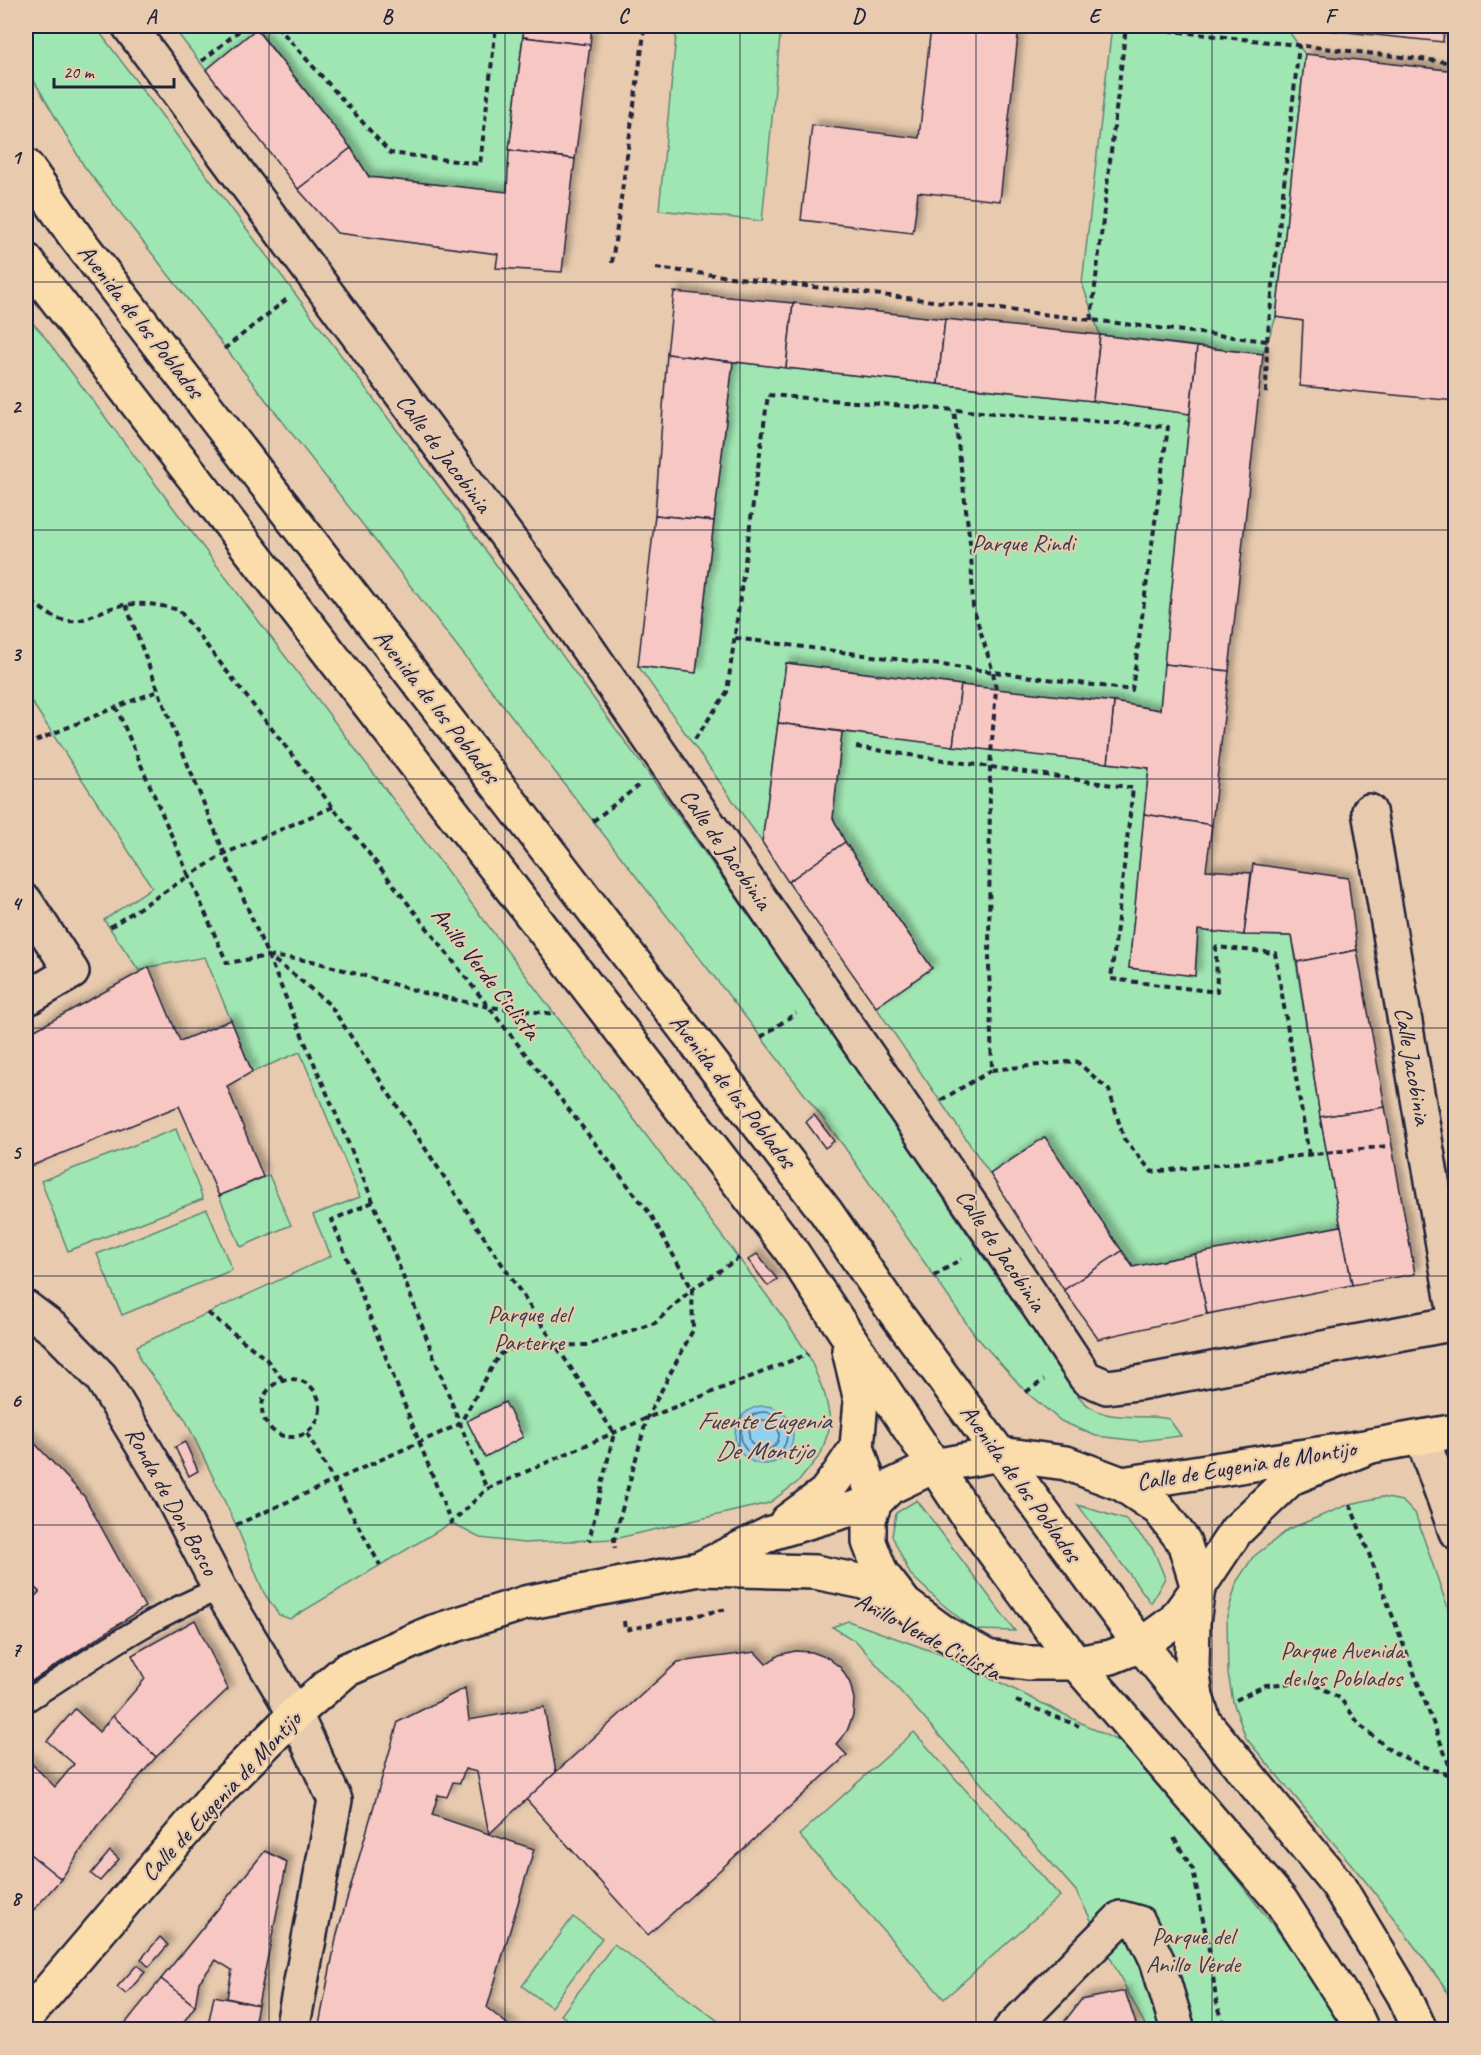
<svg xmlns="http://www.w3.org/2000/svg" width="1481" height="2055" font-family="Caveat,sans-serif">
<defs>
<filter id="shadow"><feDropShadow dx="5.5" dy="-5.5" stdDeviation="3" flood-color="#0004"/></filter>
</defs>
<rect width="100%" height="100%" fill="#e8cbaf"/>
<filter id="ink" filterUnits="userSpaceOnUse"><feTurbulence type="fractalNoise" baseFrequency=".0167" numOctaves="2"/><feDisplacementMap in="SourceGraphic" scale="12" xChannelSelector="R" yChannelSelector="G"/><feConvolveMatrix kernelMatrix="1 2 1 2 8 2 1 2 1" color-interpolation-filters="sRGB"/></filter>
<g filter="url(#ink)">
<!-- green -->
<g fill="#a0e6b2" stroke="#618476" stroke-width="1.5">
<path d="M 26,26 L 95,26 L 435,481 L 651,777 L 811,1003 L 1072,1388 C 1077,1394 1082,1402 1089,1406 C 1112,1423 1143,1413 1169,1419 L 1181,1436 L 1140,1441 L 1096,1436 L 1061,1421 L 1026,1392 L 974,1334 L 843,1145 L 761,1037 L 84,166 L 26,67 Z"/>
<path d="M 172,26 L 524,26 L 509,150 L 507,192 L 369,177 L 351,148 L 257,29 L 206,70 Z"/>
<path d="M 677,26 L 781,26 L 762,221 L 659,210 Z"/>
<path d="M 1112,26 L 1285,26 L 1305,54 L 1276,317 L 1263,354 L 1100,335 L 1082,283 Z"/>
<path d="M 26,316 L 41,332 L 786,1321 L 808,1354 L 825,1395 L 831,1423 L 821,1454 L 799,1481 L 769,1503 L 614,1539 L 524,1543 L 480,1538 L 451,1523 L 290,1619 L 279,1615 L 264,1593 L 236,1525 L 185,1419 L 140,1360 L 137,1346 L 331,1256 L 313,1215 L 360,1197 L 300,1052 L 252,1072 L 205,957 L 149,967 L 140,972 L 104,920 L 152,887 L 26,693 Z"/>
<path d="M 733,362 L 1093,401 L 1190,414 L 1160,710 L 786,663 L 762,842 L 638,666 L 696,673 Z"/>
<path d="M 842,732 L 1149,768 L 1129,968 L 1195,976 L 1198,930 L 1244,935 L 1292,936 L 1320,1117 L 1341,1226 L 1133,1267 L 1045,1138 L 990,1174 L 876,1007 L 932,968 L 845,842 L 833,818 Z"/>
<path d="M 176,1129 L 203,1199 L 68,1251 L 41,1181 Z"/>
<path d="M 269,1175 L 291,1225 L 241,1247 L 219,1196 Z"/>
<path d="M 207,1209 L 232,1270 L 122,1315 L 97,1254 Z"/>
<path d="M 1382,1497 L 1402,1501 L 1415,1513 L 1455,1629 L 1455,2010 L 1444,1986 L 1371,1888 L 1246,1738 L 1233,1702 L 1228,1673 L 1227,1616 L 1237,1581 L 1253,1557 L 1289,1529 L 1350,1504 Z"/>
<path d="M 917,1500 L 1015,1631 L 974,1630 L 941,1603 L 910,1574 L 892,1536 L 896,1513 Z"/>
<path d="M 1078,1505 L 1126,1520 L 1153,1549 L 1165,1578 L 1151,1603 Z"/>
<path d="M 848,1621 L 951,1658 L 1136,1750 L 1354,2029 L 1147,2029 L 1076,1891 L 857,1642 L 832,1627 Z"/>
<path d="M 914,1732 L 1060,1896 L 944,1999 L 799,1835 Z"/>
<path d="M 573,1917 L 602,1938 L 551,2007 L 522,1986 Z"/>
<path d="M 614,1944 L 729,2029 L 581,2029 L 561,2015 Z"/>
</g>
<!-- water -->
<circle fill="#90d1f1" stroke="#648ba8" stroke-width="1.5" cx="764" cy="1435" r="29"/>
<g fill="none" stroke-linecap="round" stroke-linejoin="round">
<!-- shore -->
<g stroke="#4e6884" stroke-width="1.5">
<circle cx="764" cy="1435" r="23"/>
<circle cx="764" cy="1435" r="15"/>
</g>
</g>
<!-- building -->
<g fill="#f7c7c3" stroke="#22223b" stroke-width="1.5" filter="url(#shadow)">
<path d="M 524,26 L 592,26 L 590,45 L 523,37 Z"/>
<path d="M 931,26 L 1019,26 L 1000,201 L 918,192 L 913,233 L 801,220 L 812,125 L 919,138 Z"/>
<path d="M 1288,26 L 1444,26 L 1443,42 Z"/>
<path d="M 256,29 L 351,148 L 298,189 L 206,70 Z"/>
<path d="M 523,37 L 590,45 L 575,159 L 509,150 Z"/>
<path d="M 1305,54 L 1456,71 L 1456,401 L 1300,386 L 1303,321 L 1276,317 Z"/>
<path d="M 351,148 L 369,177 L 507,192 L 509,150 L 575,159 L 562,272 L 496,268 L 498,254 L 337,233 L 298,189 Z"/>
<path d="M 674,292 L 793,303 L 786,368 L 667,354 Z"/>
<path d="M 793,303 L 945,319 L 938,384 L 786,368 Z"/>
<path d="M 945,319 L 1100,335 L 1093,401 L 938,384 Z"/>
<path d="M 1100,335 L 1197,347 L 1190,414 L 1093,401 Z"/>
<path d="M 1197,347 L 1263,354 L 1229,671 L 1164,664 Z"/>
<path d="M 667,354 L 733,362 L 714,521 L 655,515 Z"/>
<path d="M 655,515 L 714,521 L 696,673 L 638,666 Z"/>
<path d="M 786,663 L 961,685 L 953,746 L 778,723 Z"/>
<path d="M 1164,664 L 1229,671 L 1212,825 L 1144,814 L 1149,768 L 1108,763 L 1114,702 L 1160,710 Z"/>
<path d="M 961,685 L 1114,702 L 1108,763 L 953,746 Z"/>
<path d="M 778,723 L 842,732 L 833,818 L 845,842 L 788,882 L 762,842 Z"/>
<path d="M 1144,814 L 1212,825 L 1206,870 L 1251,873 L 1244,935 L 1198,930 L 1195,976 L 1129,968 Z"/>
<path d="M 845,842 L 932,968 L 876,1007 L 788,882 Z"/>
<path d="M 1253,864 L 1348,878 L 1357,950 L 1297,962 L 1292,936 L 1244,935 Z"/>
<path d="M 1357,950 L 1385,1107 L 1320,1117 L 1297,962 Z"/>
<path d="M 149,967 L 180,1041 L 231,1020 L 252,1072 L 227,1086 L 263,1177 L 219,1196 L 179,1106 L 26,1168 L 26,1035 Z"/>
<path d="M 1385,1107 L 1415,1274 L 1352,1285 L 1320,1117 Z"/>
<path d="M 814,1115 L 834,1141 L 825,1148 L 806,1122 Z"/>
<path d="M 1045,1137 L 1122,1251 L 1064,1290 L 990,1174 Z"/>
<path d="M 1341,1226 L 1352,1285 L 1207,1314 L 1195,1254 Z"/>
<path d="M 1122,1251 L 1133,1267 L 1195,1254 L 1207,1314 L 1098,1339 L 1064,1290 Z"/>
<path d="M 757,1254 L 777,1279 L 768,1286 L 748,1260 Z"/>
<path d="M 505,1402 L 523,1437 L 485,1457 L 467,1421 Z"/>
<path d="M 26,1434 L 84,1496 L 145,1607 L 26,1685 L 26,1605 L 39,1592 L 26,1579 Z"/>
<path d="M 185,1442 L 198,1471 L 189,1476 L 175,1447 Z"/>
<path d="M 26,1579 L 39,1592 L 26,1605 Z"/>
<path d="M 195,1620 L 228,1689 L 156,1757 L 113,1716 L 145,1679 L 132,1655 Z"/>
<path d="M 795,1651 L 812,1652 L 828,1658 L 841,1668 L 850,1683 L 854,1699 L 853,1715 L 847,1731 L 836,1744 L 847,1755 L 648,1935 L 526,1799 L 678,1662 L 755,1652 L 766,1664 L 779,1655 Z"/>
<path d="M 465,1688 L 469,1720 L 544,1707 L 556,1772 L 489,1834 L 477,1772 L 465,1769 L 460,1783 L 453,1782 L 447,1797 L 438,1795 L 432,1815 L 534,1849 L 487,2008 L 515,2030 L 318,2030 L 337,1934 L 398,1722 Z"/>
<path d="M 75,1709 L 99,1732 L 113,1716 L 156,1757 L 97,1827 L 61,1879 L 26,1851 L 26,1758 L 55,1787 L 74,1764 L 47,1741 Z"/>
<path d="M 26,1851 L 61,1879 L 30,1914 L 26,1910 Z"/>
<path d="M 110,1851 L 119,1859 L 100,1881 L 91,1874 Z"/>
<path d="M 265,1851 L 287,1862 L 258,2005 L 227,1998 L 232,1970 L 216,1960 L 199,1982 L 195,2006 L 161,1979 Z"/>
<path d="M 160,1937 L 168,1945 L 149,1967 L 141,1959 Z"/>
<path d="M 137,1965 L 145,1972 L 126,1994 L 117,1987 Z"/>
<path d="M 161,1979 L 195,2006 L 178,2030 L 120,2030 Z"/>
<path d="M 1125,1991 L 1138,2030 L 1058,2030 L 1081,2000 Z"/>
<path d="M 214,1996 L 258,2005 L 253,2030 L 207,2030 Z"/>
</g>
<g fill="none" stroke-linecap="round" stroke-linejoin="round">
<!-- service casing -->
<g stroke="#22223b" stroke-width="26">
<path id="service" d="M 26,1701 C 89,1661 150,1616 220,1589"/>
</g>
<!-- minor casing -->
<g stroke="#22223b" stroke-width="38">
<g id="minor">
<path d="M 129,26 L 557,604 L 994,1239 L 1086,1378 L 1107,1387 L 1138,1383 L 1456,1323"/>
<path d="M 1369,811 L 1456,1321"/>
<path d="M 26,902 L 72,972 L 26,999"/>
<path d="M 26,1308 L 55,1330 L 101,1377 L 160,1474 L 220,1589 L 295,1714 L 335,1800 L 292,2030"/>
<path d="M 1422,1437 L 1456,1532"/>
<path d="M 1010,2030 L 1121,1918 L 1139,1923 L 1157,1960 L 1178,2030"/>
</g>
</g>
<!-- primary casing -->
<g stroke="#22223b" stroke-width="38">
<g id="primary">
<path d="M 26,166 L 75,236 L 826,1212 L 889,1304 L 1110,1604 L 1141,1645 L 1338,1885 L 1404,1995 L 1420,2030"/>
<path d="M 26,260 L 790,1249 L 973,1524 L 1076,1663 L 1281,1901 L 1357,2019 L 1362,2030"/>
<path d="M 849,1350 L 861,1401 L 857,1447 L 875,1502"/>
<path d="M 1122,1484 L 1371,1446 L 1456,1431"/>
<path d="M 787,1521 L 825,1493 L 837,1477 L 857,1447"/>
<path d="M 703,1567 L 771,1533 L 875,1502"/>
<path d="M 1202,1715 L 1196,1697 L 1192,1666 L 1193,1622 L 1198,1588 L 1184,1542 L 1159,1509 L 1122,1484 L 1066,1463 L 1000,1454 L 934,1466 L 890,1487 L 875,1502 L 869,1519 L 869,1542 L 881,1573 L 905,1604 L 946,1634 L 987,1657 L 1028,1663 L 1076,1663 L 1111,1657 L 1141,1645 L 1174,1621 L 1198,1588 L 1236,1531 L 1291,1478 L 1371,1446"/>
<path d="M 26,2017 L 225,1784 L 295,1714 L 346,1670 L 433,1632 L 525,1603 L 699,1569 L 815,1572 L 864,1582 L 899,1600"/>
</g>
</g>
<!-- path -->
<g stroke="#22223b" stroke-width="4" stroke-dasharray="6 4.5" stroke-linecap="butt">
<path d="M 277,26 L 390,153 L 480,164 L 496,26"/>
<path d="M 1127,26 L 1456,63"/>
<path d="M 26,33 L 38,26"/>
<path d="M 202,61 L 245,26"/>
<path d="M 612,263 L 645,26"/>
<path d="M 656,268 L 1267,341 L 1266,394"/>
<path d="M 1091,320 L 1126,26"/>
<path d="M 1267,341 L 1299,45"/>
<path d="M 224,349 L 287,299"/>
<path d="M 26,593 C 30,602 38,606 46,612 C 77,634 92,610 124,605 C 144,602 160,605 179,610 L 651,1215 L 692,1289 L 693,1330 L 647,1418 L 614,1539 L 615,1548"/>
<path d="M 126,605 C 200,806 289,1002 372,1199 C 412,1295 446,1394 487,1489"/>
<path d="M 695,739 L 727,692 L 768,395 L 1168,427 L 1132,690 L 735,638"/>
<path d="M 26,745 L 116,707"/>
<path d="M 856,747 L 1133,788 L 1111,979 L 1217,992 L 1216,947 L 1275,953 L 1309,1155"/>
<path d="M 333,807 L 226,853 L 189,876 L 227,963 L 268,956 L 293,974 L 330,1005 L 614,1433 L 589,1541"/>
<path d="M 593,821 L 638,786"/>
<path d="M 110,927 L 189,876 L 116,707 L 158,691"/>
<path d="M 268,956 L 312,961 L 424,993 L 489,1007 L 556,1014"/>
<path d="M 761,1037 L 796,1013"/>
<path d="M 992,1070 L 1076,1061 L 1109,1090 L 1124,1139 L 1152,1172 L 1388,1146"/>
<path d="M 941,1100 L 992,1070 L 989,966 L 990,767 L 996,689 L 993,672 L 973,607 L 971,551 L 954,410"/>
<path d="M 373,1202 L 332,1220 L 451,1523 L 487,1489 L 647,1418 L 808,1354"/>
<path d="M 934,1276 L 961,1259"/>
<path d="M 208,1313 L 266,1359 L 283,1380"/>
<circle cx="291" cy="1408" r="29"/>
<path d="M 1026,1392 L 1044,1380"/>
<path d="M 307,1433 L 380,1565"/>
<path d="M 1350,1504 L 1456,1783"/>
<path d="M 236,1525 L 460,1424 L 499,1355 L 516,1346 L 587,1345 L 655,1323 L 692,1289 L 739,1258"/>
<path d="M 624,1621 L 625,1630 L 727,1609"/>
<path d="M 1236,1700 L 1266,1685 L 1311,1682 L 1340,1698 L 1360,1725 L 1391,1751 L 1422,1766 L 1453,1776"/>
<path d="M 1016,1701 L 1079,1726"/>
<path d="M 1174,1838 L 1193,1870 L 1211,1960 L 1216,2000 L 1226,2030"/>
</g>
<!-- service -->
<use href="#service" stroke="#e8cbaf" stroke-width="21"/>
<!-- minor -->
<use href="#minor" stroke="#e8cbaf" stroke-width="33"/>
<!-- primary -->
<use href="#primary" stroke="#fbddab" stroke-width="33"/>
</g>
</g>
<!-- grid -->
<path fill="none" stroke="#22223b" stroke-width="1.5" stroke-opacity="0.55" d="M 269,26 L 269,2030M 505,26 L 505,2030M 740,26 L 740,2030M 976,26 L 976,2030M 1212,26 L 1212,2030M 26,282 L 1456,282M 26,530 L 1456,530M 26,779 L 1456,779M 26,1028 L 1456,1028M 26,1276 L 1456,1276M 26,1525 L 1456,1525M 26,1773 L 1456,1773"/>
<g text-anchor="middle" stroke-width="4.5" stroke-linejoin="round" paint-order="stroke">
<!-- street labels -->
<g font-size="24" fill="#22223b" stroke="#e8cbaf">
<text transform="translate(141 321) rotate(52)" y="8">Avenida de los Poblados</text>
<text transform="translate(444 453) rotate(53)" y="8">Calle de Jacobinia</text>
<text transform="translate(437 706) rotate(52)" y="8">Avenida de los Poblados</text>
<text transform="translate(726 849) rotate(55)" y="8">Calle de Jacobinia</text>
<text transform="translate(486 973) rotate(52)" y="8">Anillo Verde Ciclista</text>
<text transform="translate(1413 1066) rotate(80)" y="8">Calle Jacobinia</text>
<text transform="translate(733 1091) rotate(52)" y="8">Avenida de los Poblados</text>
<text transform="translate(1001 1250) rotate(56)" y="8">Calle de Jacobinia</text>
<text transform="translate(1246 1465) rotate(-9)" y="8">Calle de Eugenia de Montijo</text>
<text transform="translate(1021 1483) rotate(54)" y="8">Avenida de los Poblados</text>
<text transform="translate(172 1501) rotate(61)" y="8">Ronda de Don Bosco</text>
<text transform="translate(928 1636) rotate(28)" y="8">Anillo Verde Ciclista</text>
<text transform="translate(221 1796) rotate(-47)" y="8">Calle de Eugenia de Montijo</text>
</g>
<!-- park labels -->
<g font-size="24" fill="#353f4d" stroke="#e8cbaf">
<text x="1023" y="551">Parque Rindi</text>
<text x="529" y="1322">Parque del<tspan x="529" dy="28">Parterre</tspan></text>
<text x="1342" y="1658">Parque Avenida<tspan x="1342" dy="28">de los Poblados</tspan></text>
<text x="1193" y="1944">Parque del<tspan x="1193" dy="28">Anillo Verde</tspan></text>
</g>
<!-- water labels -->
<g font-size="26" font-style="italic" fill="#323c56" stroke="#e8cbaf">
<text x="764" y="1429">Fuente Eugenia<tspan x="764" dy="30">De Montijo</tspan></text>
</g>
</g>
<!-- margin -->
<rect width="1481" height="2055" fill="none" stroke="#e8cbaf" stroke-width="66"/>
<!-- scale -->
<path d="M54 78v9h120v-9" fill="none" stroke="#22223b" stroke-width="3"/>
<text x="63" y="78" font-size="18" fill="#22223b" stroke="#e8cbaf" stroke-width="4.5" paint-order="stroke">20 m</text>
<rect x="33" y="33" width="1415" height="1989" fill="none" stroke="#22223b" stroke-width="2"/>
<g font-size="20" text-anchor="middle" font-weight="bold" fill="#22223b">
<text x="151" y="23">A</text>
<text x="387" y="23">B</text>
<text x="623" y="23">C</text>
<text x="858" y="23">D</text>
<text x="1094" y="23">E</text>
<text x="1330" y="23">F</text>
<text x="16" y="164">1</text>
<text x="16" y="413">2</text>
<text x="16" y="661">3</text>
<text x="16" y="910">4</text>
<text x="16" y="1159">5</text>
<text x="16" y="1407">6</text>
<text x="16" y="1656">7</text>
<text x="16" y="1905">8</text>
</g>
</svg>
